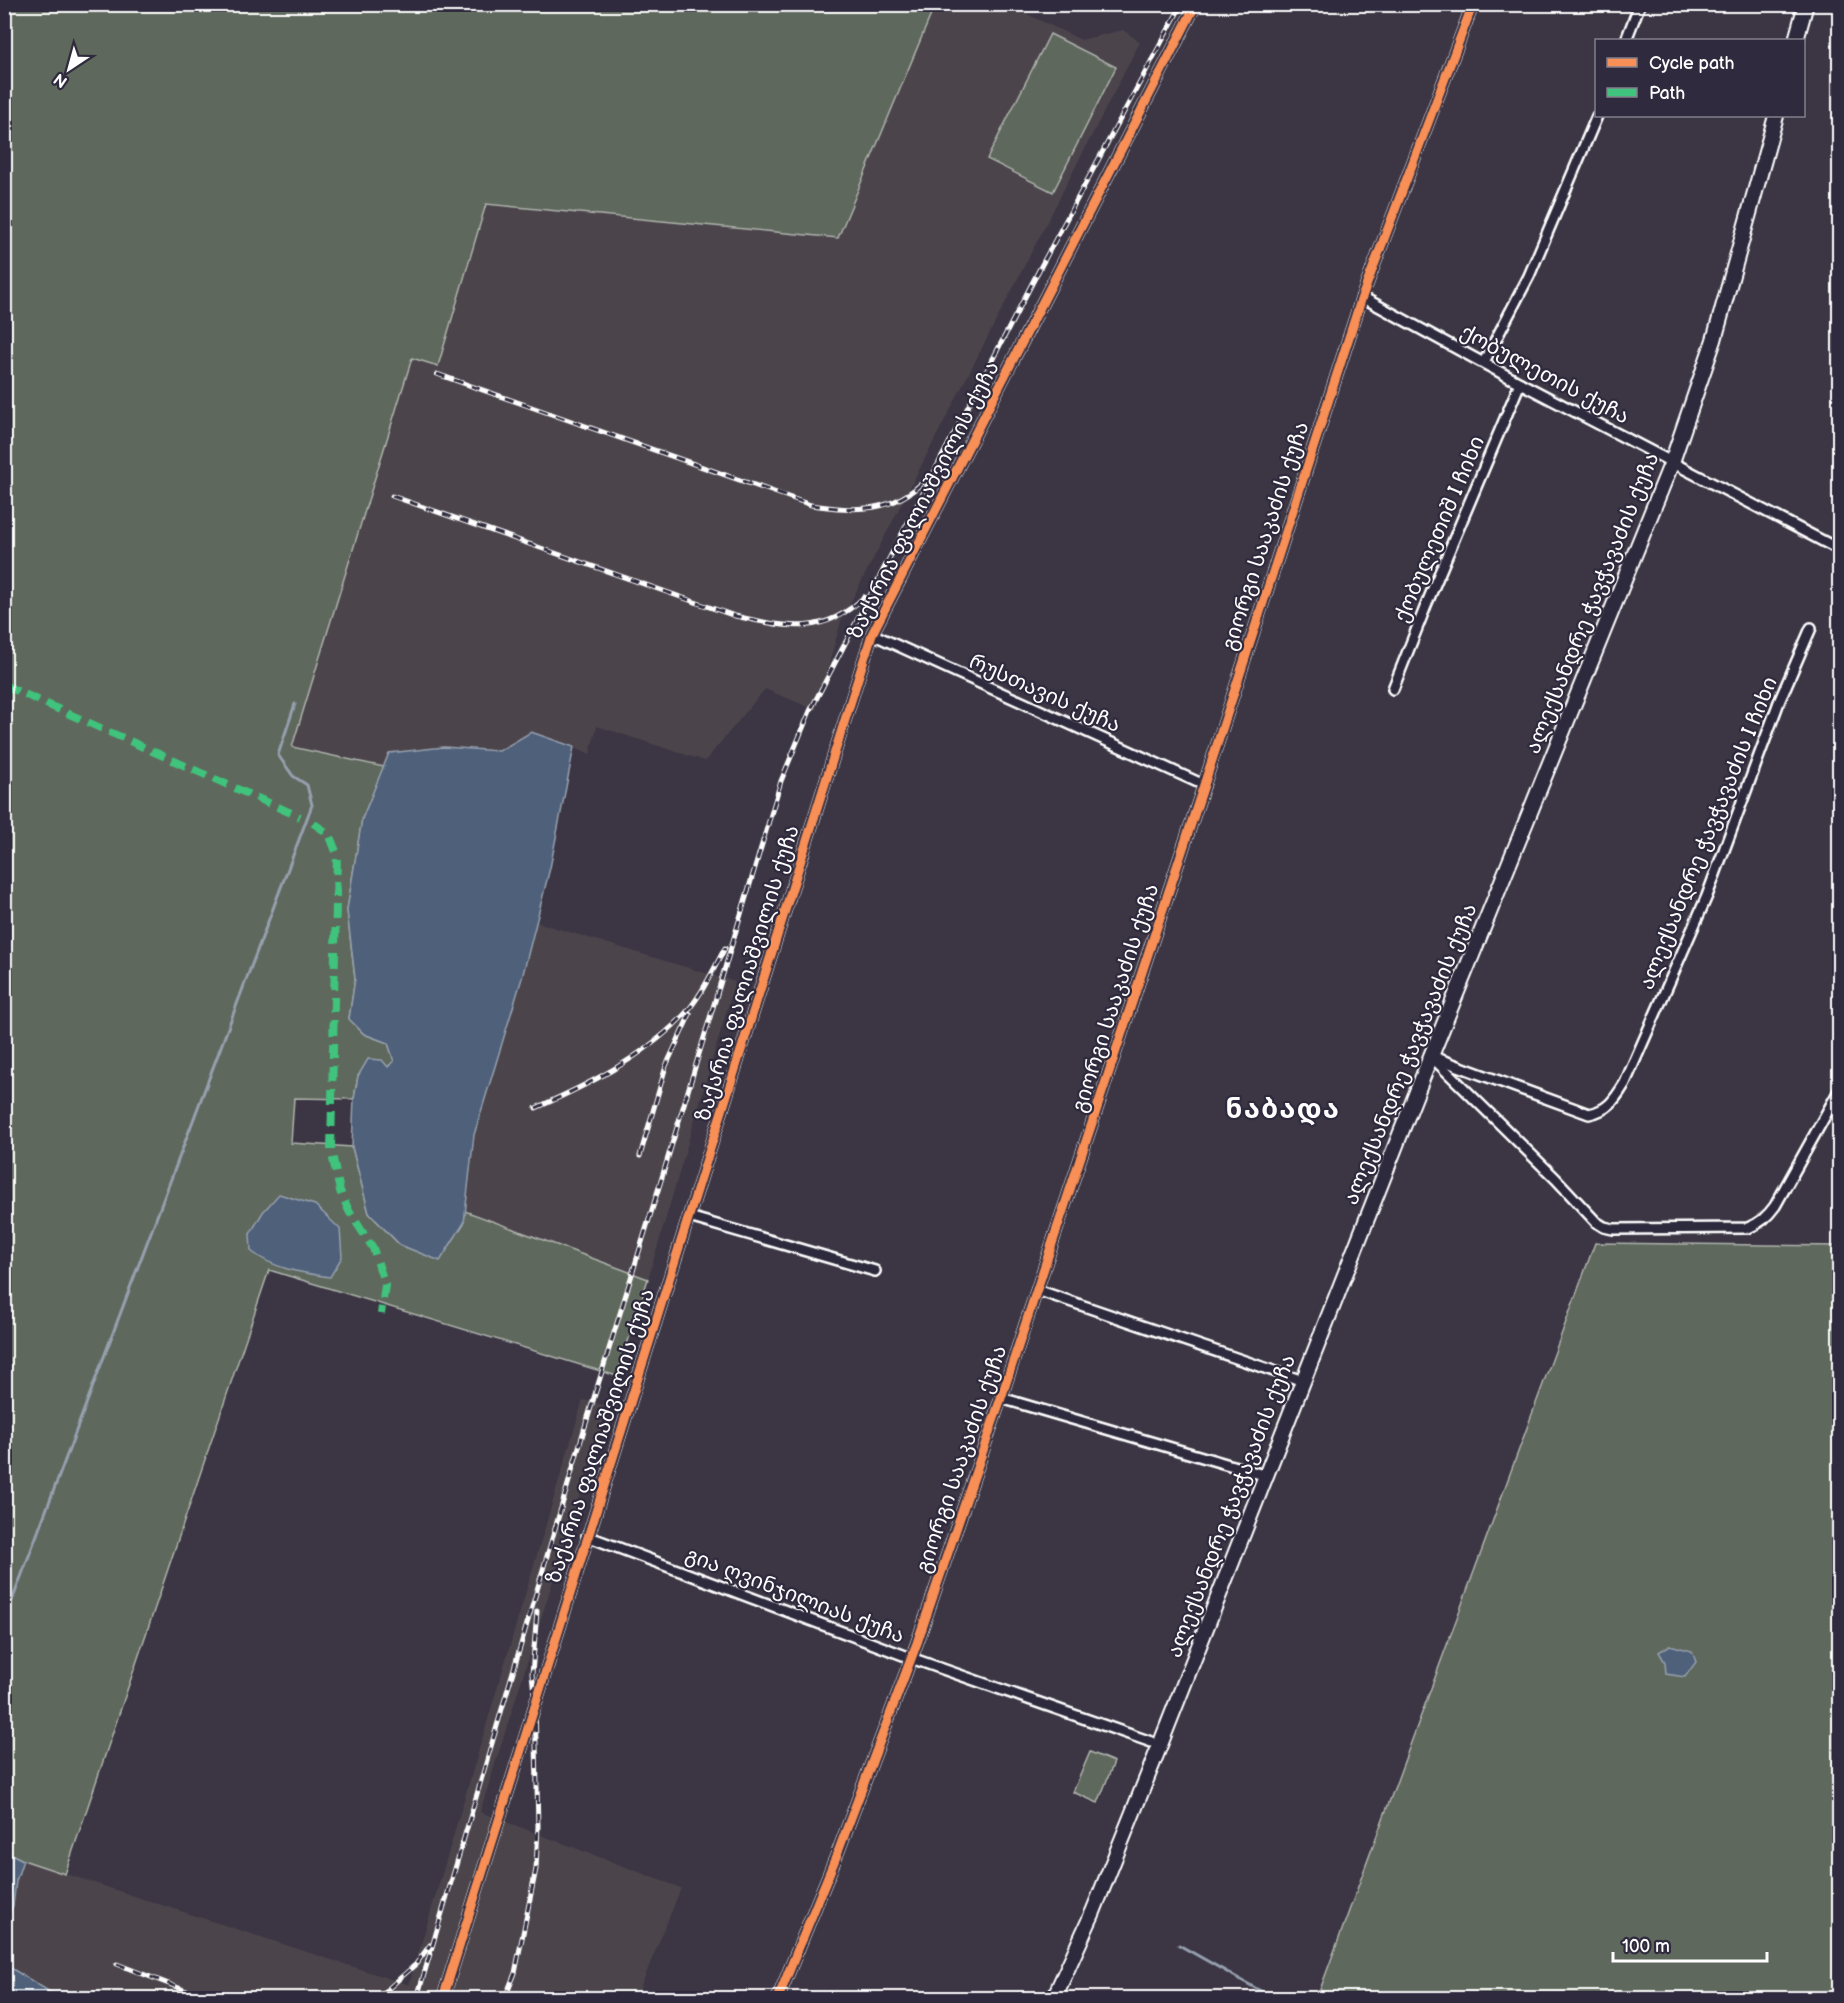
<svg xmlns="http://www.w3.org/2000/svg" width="1844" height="2003" font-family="'Balsamiq Sans','Noto Sans Georgian',sans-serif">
<rect width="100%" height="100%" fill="#3c3644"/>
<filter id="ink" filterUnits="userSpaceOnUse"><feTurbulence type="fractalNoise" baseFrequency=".0167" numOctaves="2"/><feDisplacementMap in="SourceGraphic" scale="12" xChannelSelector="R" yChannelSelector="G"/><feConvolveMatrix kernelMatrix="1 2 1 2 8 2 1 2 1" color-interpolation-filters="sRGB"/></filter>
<g filter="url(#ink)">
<!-- built -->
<g fill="#4c444c">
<path d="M 935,5 L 1008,5 L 1081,40 L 1123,30 L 1140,42 L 841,621 L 816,710 L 765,689 L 705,761 L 597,726 L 590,754 L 531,732 L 499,751 L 444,747 L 389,753 L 384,767 L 292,748 L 412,358 L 438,366 L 486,204 L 838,238 Z"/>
<path d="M 536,922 L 735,982 L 648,1279 L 465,1211 L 474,1135 L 522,978 Z"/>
<path d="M 583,1400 L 608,1406 L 480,1812 L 681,1888 L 636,1998 L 60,1998 L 5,1965 L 4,1920 L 13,1906 L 16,1881 L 23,1860 L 409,1985 Z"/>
</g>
<!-- green -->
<g fill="#5f685c" stroke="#afb4ae" stroke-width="1.5">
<path d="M 5,5 L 935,5 L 838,238 L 486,204 L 438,366 L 412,358 L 292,747 L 384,767 L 362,819 L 347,910 L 355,979 L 349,1018 L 364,1034 L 388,1043 L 394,1061 L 388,1067 L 358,1076 L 354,1099 L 294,1098 L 291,1143 L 352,1147 L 369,1213 L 400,1245 L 440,1260 L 464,1223 L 465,1211 L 648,1279 L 617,1376 L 269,1270 L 65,1874 L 23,1860 L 5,1851 Z"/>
<path d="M 1050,34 L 1116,67 L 1053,192 L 987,159 Z"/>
<path d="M 1595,1243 L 1839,1246 L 1839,1998 L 1317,1998 Z"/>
<path d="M 1090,1752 L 1114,1762 L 1098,1803 L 1073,1792 Z"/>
</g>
<!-- water -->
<g fill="#50617a" stroke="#96a0af" stroke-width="1.5">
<path d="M 531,732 L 574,747 L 550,868 L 522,978 L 474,1135 L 464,1223 L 440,1261 L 400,1245 L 369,1213 L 352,1147 L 354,1099 L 358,1076 L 368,1059 L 382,1060 L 388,1067 L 394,1061 L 388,1043 L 364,1034 L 349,1019 L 355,978 L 347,910 L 362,819 L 389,753 L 444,747 L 499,751 Z"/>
<path d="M 279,1194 L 315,1205 L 340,1229 L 342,1257 L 330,1277 C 303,1273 273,1269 251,1251 L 250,1234 L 263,1212 Z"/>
<path d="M 1670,1645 L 1692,1651 L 1696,1662 L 1685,1677 L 1666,1674 L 1665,1662 L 1659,1652 Z"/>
<path d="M 5,1851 L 23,1860 L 16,1881 L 13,1906 L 5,1920 Z"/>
<path d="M 4,1965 L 6,1965 L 60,1998 L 5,1998 Z"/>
</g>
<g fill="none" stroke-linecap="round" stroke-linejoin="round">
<!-- stream -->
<g stroke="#96a0af" stroke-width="3">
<path d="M 4,1622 L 312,805 L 307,785 L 293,776 L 278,755 L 295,704"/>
<path d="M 1179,1945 L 1273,1998"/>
</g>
<!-- street casing -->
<g stroke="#fff" stroke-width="14">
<g id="street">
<path d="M 1626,40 L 1640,4"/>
<path d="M 1362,297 L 1520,383 L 1840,550"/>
<path d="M 1484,362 L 1529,276 L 1597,116"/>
<path d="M 872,634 L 1204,785"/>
<path d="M 1393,689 L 1427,603 L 1520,383"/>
<path d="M 1431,1056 L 1589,1114 C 1609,1110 1615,1099 1625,1083 L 1707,896 L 1779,702 L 1811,628"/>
<path d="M 1434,1059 L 1556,1179 L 1596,1222 L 1604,1227 L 1613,1229 L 1748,1228 C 1760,1223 1767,1217 1775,1206 L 1840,1089"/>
<path d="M 689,1217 L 875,1271"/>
<path d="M 1037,1290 L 1303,1381"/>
<path d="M 1001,1398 L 1267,1476"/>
<path d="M 587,1536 L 911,1658 L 1160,1745"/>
<path d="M 443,1998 L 872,634 L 1196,4"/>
<path d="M 778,1998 L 838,1852 L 917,1643 L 1001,1398 L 1204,785 L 1362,297 L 1473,4"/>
</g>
</g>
<!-- secondary casing -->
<g stroke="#fff" stroke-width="18">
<g id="secondary">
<path d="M 1796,40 L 1806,4"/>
<path d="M 1054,1998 L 1093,1912 L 1160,1745 L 1431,1056 L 1672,462 L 1714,340 L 1776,116"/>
</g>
</g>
<!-- street -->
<use href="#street" stroke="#2f2a3d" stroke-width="9"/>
<!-- secondary -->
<use href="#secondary" stroke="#2f2a3d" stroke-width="14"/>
<!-- rail casing -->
<g stroke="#fff" stroke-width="5">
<g id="rail">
<path d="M 437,374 L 811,505 C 857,511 893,514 927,478"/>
<path d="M 392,496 L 735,616 C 786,627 823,637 864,597"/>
<path d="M 536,1108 C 587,1085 641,1059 681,1018 C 700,999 712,972 725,948"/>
<path d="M 640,1156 L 666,1066 L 690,1014"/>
<path d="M 117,1964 L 205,1998"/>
<path d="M 375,1998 L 380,1996 L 416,1964 L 430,1945"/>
<path d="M 417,1998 L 584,1430 L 663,1174 L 781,781 L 810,711 L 1039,270 L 1182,4"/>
<path d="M 505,1998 L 515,1973 L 536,1869 L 538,1826 L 535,1703 L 532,1674 L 537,1611"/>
</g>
</g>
<!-- rail -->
<use href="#rail" stroke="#2f2a3d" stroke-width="3" stroke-dasharray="9" stroke-linecap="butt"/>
<!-- quiet -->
<g stroke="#40c37c" stroke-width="8" stroke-dasharray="15 8" stroke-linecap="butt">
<path d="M 4,685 L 300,817"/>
<path d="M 313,823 L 329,834 L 337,854 L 331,1150 L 340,1191 L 349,1211 L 373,1248 L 385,1285 L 381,1314"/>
</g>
<!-- cycleway casing -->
<g stroke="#2f2a3d" stroke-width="13">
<g id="cycleway">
<path d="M 443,1998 L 872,634 L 1196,4"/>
<path d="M 778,1998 L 838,1852 L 917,1643 L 1001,1398 L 1204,785 L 1362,297 L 1473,4"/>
</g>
</g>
<!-- cycleway -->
<use href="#cycleway" stroke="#f78f57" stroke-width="9"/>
</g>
</g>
<g text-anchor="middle" stroke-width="4.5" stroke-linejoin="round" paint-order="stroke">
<!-- street labels -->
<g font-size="21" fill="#fff" stroke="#2f2a3d">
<text transform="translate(1545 374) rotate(28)" y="7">ქობულეთის ქუჩა</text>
<text transform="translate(923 500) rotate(-63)" y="7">ზაქარია ფალიაშვილის ქუჩა</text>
<text transform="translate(1439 529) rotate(-67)" y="7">ქობულეთიშ I ჩიხი</text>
<text transform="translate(1265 536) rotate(-72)" y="7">გიორგი სააკაძის ქუჩა</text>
<text transform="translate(1592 603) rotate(-68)" y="7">ალექსანდრე ჭავჭავაძის ქუჩა</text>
<text transform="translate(1045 693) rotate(24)" y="7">რუსთავის ქუჩა</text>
<text transform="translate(1708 833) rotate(-68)" y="7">ალექსანდრე ჭავჭავაძის I ჩიხი</text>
<text transform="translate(747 973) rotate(-73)" y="7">ზაქარია ფალიაშვილის ქუჩა</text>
<text transform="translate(1115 998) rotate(-72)" y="7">გიორგი სააკაძის ქუჩა</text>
<text transform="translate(1410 1054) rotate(-68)" y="7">ალექსანდრე ჭავჭავაძის ქუჩა</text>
<text transform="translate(600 1436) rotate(-72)" y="7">ზაქარია ფალიაშვილის ქუჩა</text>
<text transform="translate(961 1459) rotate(-71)" y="7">გიორგი სააკაძის ქუჩა</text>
<text transform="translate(1231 1506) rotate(-69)" y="7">ალექსანდრე ჭავჭავაძის ქუჩა</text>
<text transform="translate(795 1595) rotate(21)" y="7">გია ღვინჯილიას ქუჩა</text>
</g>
<!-- district labels -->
<g font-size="27" font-weight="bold" letter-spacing="1.5" fill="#fff" stroke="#2f2a3d">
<text x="1283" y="1118">ნაბადა</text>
</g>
</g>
<!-- margin -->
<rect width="1844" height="2003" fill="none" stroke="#2f2a3d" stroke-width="24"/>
<rect x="12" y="12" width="1820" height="1979" fill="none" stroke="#fff" stroke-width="2" filter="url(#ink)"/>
<!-- legend -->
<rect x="1595" y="39" width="210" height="78" fill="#2f2a3d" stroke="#827f8b" stroke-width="1.5"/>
<rect x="1607" y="58" width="30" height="9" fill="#f78f57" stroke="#827f8b" stroke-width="1.5"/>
<text x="1649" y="69" font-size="18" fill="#ffffff">Cycle path</text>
<rect x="1607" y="88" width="30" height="9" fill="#40c37c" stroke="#827f8b" stroke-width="1.5"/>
<text x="1649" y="99" font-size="18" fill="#ffffff">Path</text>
<!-- north arrow -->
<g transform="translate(69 69) rotate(216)" stroke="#2f2a3d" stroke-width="4.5" paint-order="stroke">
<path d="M0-4.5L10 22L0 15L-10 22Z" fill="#ffffff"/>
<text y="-9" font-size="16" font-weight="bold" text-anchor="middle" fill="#ffffff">N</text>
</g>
<!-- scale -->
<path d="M1613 1952v9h154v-9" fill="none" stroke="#ffffff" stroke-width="3"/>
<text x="1622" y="1952" font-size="18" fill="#ffffff" stroke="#2f2a3d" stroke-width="4.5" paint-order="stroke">100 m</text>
</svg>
